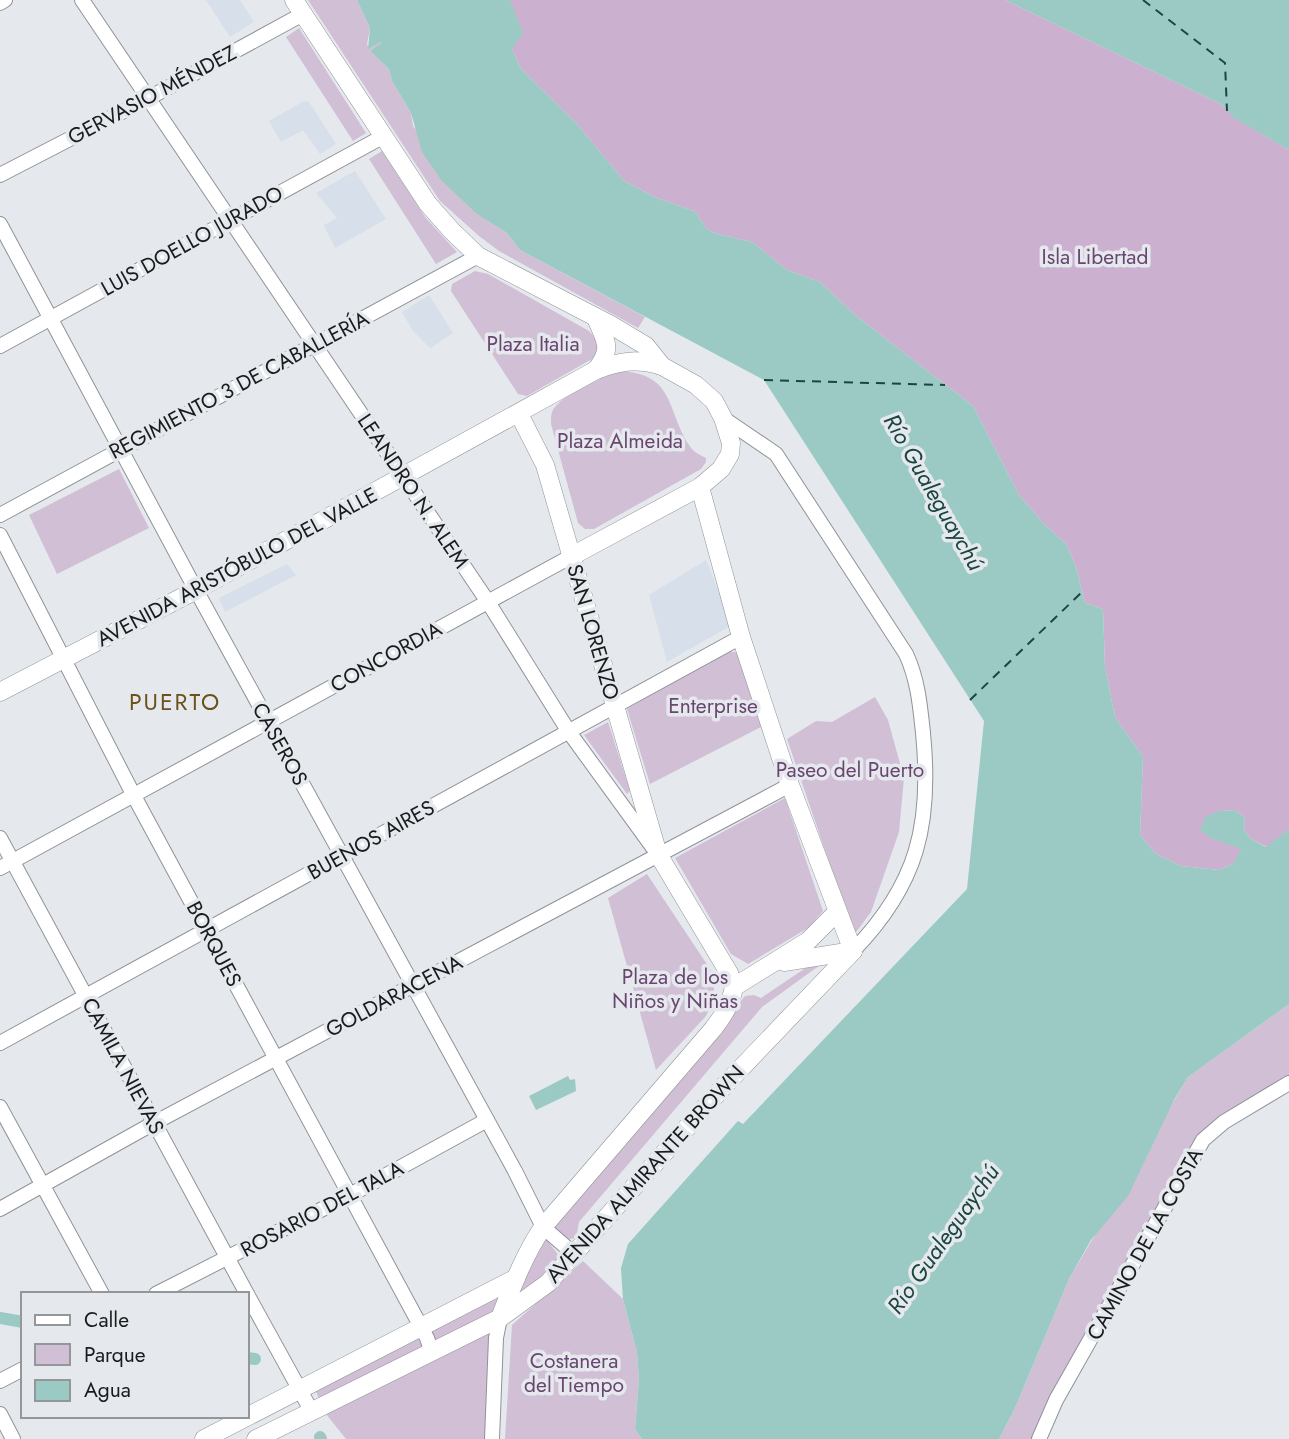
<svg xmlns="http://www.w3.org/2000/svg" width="1289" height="1439" font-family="Jost,sans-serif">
<rect width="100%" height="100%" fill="#e5e9ee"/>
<!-- built -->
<g fill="#d6dfea">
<path d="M 206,0 L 240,0 L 254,22 L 230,37 Z"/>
<path d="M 304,101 L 309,102 L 336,144 L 320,154 L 303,130 L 281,142 L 269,121 Z"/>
<path d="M 355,171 L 386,219 L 335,248 L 324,225 L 337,218 L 316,193 Z"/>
<path d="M 429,295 L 453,333 L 430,348 L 413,331 L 402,312 Z"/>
<path d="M 706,560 L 732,625 L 667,662 L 649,595 Z"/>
<path d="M 287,564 L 296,575 L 225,612 L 219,598 Z"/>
</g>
<!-- green -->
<g fill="#d1bfd5">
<path d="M 308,0 L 357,0 L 370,28 L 367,44 L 369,48 L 381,42 L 383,44 L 370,51 L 389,69 L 392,81 L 411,113 L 413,126 L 478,215 L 507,233 L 520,250 L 645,317 L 638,328 L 499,251 L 479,236 L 440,201 Z"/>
<path d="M 299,28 L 366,133 L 353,141 L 286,37 Z"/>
<path d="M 382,151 L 425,217 L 457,252 L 436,264 L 369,159 Z"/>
<path d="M 475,271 L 488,274 L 589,331 C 599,341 602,348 592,359 L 527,396 L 518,394 L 451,291 L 452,284 Z"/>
<path d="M 618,371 C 678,373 665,413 692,449 C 695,453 701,455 706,458 L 706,462 L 701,469 L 594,529 L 585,529 L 578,523 L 551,424 C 551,421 551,414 552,412 C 557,397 603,377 618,371 Z"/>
<path d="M 119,469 L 149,528 L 57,574 L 29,515 Z"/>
<path d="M 727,651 L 741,653 L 763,726 L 650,784 L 627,709 Z"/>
<path d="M 875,697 L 888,720 L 904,778 L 899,832 L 871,912 L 854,935 L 787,739 L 816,721 L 832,722 Z"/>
<path d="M 608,722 L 630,791 L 627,794 L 584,735 Z"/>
<path d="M 785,798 L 823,911 L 808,928 L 748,964 L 731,954 L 675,858 Z"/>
<path d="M 647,874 L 714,975 L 714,999 L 706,1016 L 656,1070 L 608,898 Z"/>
<path d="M 827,960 L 762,1007 L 579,1222 L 576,1238 L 564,1240 C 557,1235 552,1230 556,1221 L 745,996 L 754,995 L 761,998 L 813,963 Z"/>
<path d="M 1289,1004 L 1289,1083 L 1203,1140 L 1039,1439 L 999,1439 L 1015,1408 L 1069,1279 L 1188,1077 Z"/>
<path d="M 543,1235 L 563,1261 L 515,1300 Z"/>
<path d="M 583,1261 L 623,1299 L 637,1352 L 639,1380 L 635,1429 L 642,1439 L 505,1439 L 512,1325 Z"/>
<path d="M 504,1288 L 501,1313 L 434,1345 L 427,1329 Z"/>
<path d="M 492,1329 L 487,1439 L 346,1439 L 326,1414 Z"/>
<path d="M 416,1335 L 424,1349 L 321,1402 L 314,1388 Z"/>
</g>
<!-- forest -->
<path fill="#cbb1cf" d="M 510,0 L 1005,0 L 1221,104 L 1235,118 L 1289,150 L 1289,829 L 1267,847 L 1251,839 L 1244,830 L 1245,818 L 1235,810 L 1220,811 L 1211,838 L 1233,844 L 1242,850 L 1233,864 L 1219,870 L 1181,866 L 1156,854 L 1140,835 L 1143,757 L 1115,717 L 1105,667 L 1103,609 L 1085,603 L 1076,567 L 1066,544 L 1044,524 L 1019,495 L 973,406 L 855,315 L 820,282 L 787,270 L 752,242 L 717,234 L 707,229 L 694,211 L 657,198 L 624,181 L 577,124 L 521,69 L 512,49 Z"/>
<!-- water -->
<g fill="#9acac3">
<path d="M 357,0 L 510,0 L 523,33 L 512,49 L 521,69 L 577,124 L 624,181 L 657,198 L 694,211 L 707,229 L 717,234 L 752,242 L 787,270 L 820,282 L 855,315 L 973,406 L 1019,495 L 1044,524 L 1066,544 L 1076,567 L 1085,603 L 1103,609 L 1105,667 L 1115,717 L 1143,757 L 1140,835 L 1156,854 L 1181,866 L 1219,870 L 1233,864 L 1241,849 L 1211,838 L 1200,830 L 1206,816 L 1220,811 L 1235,810 L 1245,818 L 1244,830 L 1251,839 L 1266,847 L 1289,829 L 1289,1004 L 1188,1077 L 1174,1100 L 1128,1196 L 1091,1240 L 1069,1279 L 1015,1408 L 999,1439 L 642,1439 L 635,1429 L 639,1380 L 637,1352 L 623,1299 L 621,1268 L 628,1244 L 738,1121 L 743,1124 L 967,889 L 984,721 L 764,380 L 520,250 L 507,233 L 478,215 L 442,181 L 422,152 L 411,113 L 392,81 L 389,69 L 370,51 L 382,43 L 381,42 L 368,49 L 370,28 Z"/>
<path d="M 1005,0 L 1289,0 L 1289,150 L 1234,118 L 1221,104 Z"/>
<path d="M 568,1076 L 570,1080 L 575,1079 L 576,1091 L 536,1110 L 529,1096 Z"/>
</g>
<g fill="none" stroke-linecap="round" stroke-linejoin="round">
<!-- canal -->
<g stroke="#9acac3" stroke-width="12">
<path d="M 0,1318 L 23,1322"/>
<path d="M 247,1358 L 255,1359"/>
<path d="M 320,1437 L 321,1439"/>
</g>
<!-- ferry -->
<g stroke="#1a4640" stroke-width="2" stroke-dasharray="9 7" stroke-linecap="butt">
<path d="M 1143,0 L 1225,63 L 1227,111"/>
<path d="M 764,380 L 945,385"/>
<path d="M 970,700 L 1082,592"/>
</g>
<!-- minor casing -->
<g stroke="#8f9397" stroke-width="16">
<g id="minor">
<path d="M 82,0 L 488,602 L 569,732 L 654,849"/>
<path d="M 0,3 L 5,0"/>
<path d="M 0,175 L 147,99 L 303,14"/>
<path d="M 0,224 L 196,590 L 515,1171 L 543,1227 L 574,1254"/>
<path d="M 0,346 L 384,136"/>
<path d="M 723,418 L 776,454 L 906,654 C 918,680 920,705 923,733 C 932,824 918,884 853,951"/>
<path d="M 0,515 L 478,256"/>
<path d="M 0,535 L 134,796 L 427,1338 L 431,1350"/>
<path d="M 0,838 L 247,1294"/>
<path d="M 0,868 L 572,556"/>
<path d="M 0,1043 L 741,637"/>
<path d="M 0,1107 L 102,1294"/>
<path d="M 0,1209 L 154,1123 L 790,785"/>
<path d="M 156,1294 L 350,1195 L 487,1120"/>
<path d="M 247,1294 L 312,1412"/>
<path d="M 0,1381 L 23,1369"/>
<path d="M 0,1414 L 13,1439"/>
<path d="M 492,1439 L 496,1338 L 500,1318"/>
<path d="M 1039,1439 L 1056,1400 L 1203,1140 L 1224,1122 L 1289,1083"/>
</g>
</g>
<!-- major casing -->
<g stroke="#8f9397" stroke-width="19">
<g id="major">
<path d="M 294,0 L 428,204 L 452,231 L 478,256 L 611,325 L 646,346 L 662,366 L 696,385 L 714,401 L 723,418 L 731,443 L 730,454 L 721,469 L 700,487 L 572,556"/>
<path d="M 596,318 C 606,342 613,348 596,370"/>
<path d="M 519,414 L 545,465 L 658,854 L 729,973 L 734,987"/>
<path d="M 700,487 L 741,637 L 790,785 L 853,951"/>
<path d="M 0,692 L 196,590 L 596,370 C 620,361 638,358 662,366"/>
<path d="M 784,962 L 853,951"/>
<path d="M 734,987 L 808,941 L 837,912"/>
<path d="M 500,1318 C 512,1287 524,1255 543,1227 L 713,1029 C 723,1016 731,1004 734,987"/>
<path d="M 204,1439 L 516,1278"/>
<path d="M 256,1439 L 500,1318 L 548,1283 L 724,1086 L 853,951"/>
</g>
</g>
<!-- minor -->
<use href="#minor" stroke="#fff" stroke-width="14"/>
<!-- major -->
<use href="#major" stroke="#fff" stroke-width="18"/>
</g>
<g text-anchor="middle" stroke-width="7" stroke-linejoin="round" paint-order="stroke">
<!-- street labels -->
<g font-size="21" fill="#191b1c" stroke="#e5e9ee">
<text transform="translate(152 95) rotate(-28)" y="7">GERVASIO MÉNDEZ</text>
<text transform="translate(192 241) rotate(-29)" y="7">LUIS DOELLO JURADO</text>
<text transform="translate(239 385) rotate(-28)" y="7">REGIMIENTO 3 DE CABALLERÍA</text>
<text transform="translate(413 491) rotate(56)" y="7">LEANDRO N. ALEM</text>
<text transform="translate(237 567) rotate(-28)" y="7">AVENIDA ARISTÓBULO DEL VALLE</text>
<text transform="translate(593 632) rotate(74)" y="7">SAN LORENZO</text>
<text transform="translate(386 657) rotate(-29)" y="7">CONCORDIA</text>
<text transform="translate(280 744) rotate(61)" y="7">CASEROS</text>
<text transform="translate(371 840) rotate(-29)" y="7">BUENOS AIRES</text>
<text transform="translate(214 944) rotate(62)" y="7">BORQUES</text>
<text transform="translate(394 996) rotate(-28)" y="7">GOLDARACENA</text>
<text transform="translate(123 1066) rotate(62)" y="7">CAMILA NIEVAS</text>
<text transform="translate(645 1174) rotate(-48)" y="7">AVENIDA ALMIRANTE BROWN</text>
<text transform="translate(322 1209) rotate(-28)" y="7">ROSARIO DEL TALA</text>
<text transform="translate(1145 1244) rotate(-61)" y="7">CAMINO DE LA COSTA</text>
</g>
<!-- park labels -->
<g font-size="21" fill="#694570" stroke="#e5e9ee">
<text x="1095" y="264">Isla Libertad</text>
<text x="533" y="351">Plaza Italia</text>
<text x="620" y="448">Plaza Almeida</text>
<text x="713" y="713">Enterprise</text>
<text x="850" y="777">Paseo del Puerto</text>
<text x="675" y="984">Plaza de los<tspan x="675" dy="24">Niños y Niñas</tspan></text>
<text x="574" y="1368">Costanera<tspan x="574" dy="24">del Tiempo</tspan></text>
</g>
<!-- water labels -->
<g font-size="23" font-style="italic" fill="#1a4640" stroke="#e5e9ee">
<text transform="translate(934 492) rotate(60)" y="8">Río Gualeguaychú</text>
<text transform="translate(943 1239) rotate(-55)" y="8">Río Gualeguaychú</text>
</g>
<!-- neighbourhood labels -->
<g font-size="23" letter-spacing="2" fill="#6c5119" stroke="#e5e9ee">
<text x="175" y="710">PUERTO</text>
</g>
</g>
<!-- legend -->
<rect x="21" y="1292" width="228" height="126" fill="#e5e9ee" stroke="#93979a" stroke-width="2"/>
<rect x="35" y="1315" width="35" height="10" fill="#ffffff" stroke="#93979a" stroke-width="2"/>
<text x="84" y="1327" font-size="21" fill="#191b1c">Calle</text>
<rect x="35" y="1344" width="35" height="21" fill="#d1bfd5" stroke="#93979a" stroke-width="2"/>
<text x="84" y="1362" font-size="21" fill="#191b1c">Parque</text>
<rect x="35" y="1380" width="35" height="21" fill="#9acac3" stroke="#93979a" stroke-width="2"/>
<text x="84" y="1397" font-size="21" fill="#191b1c">Agua</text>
</svg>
